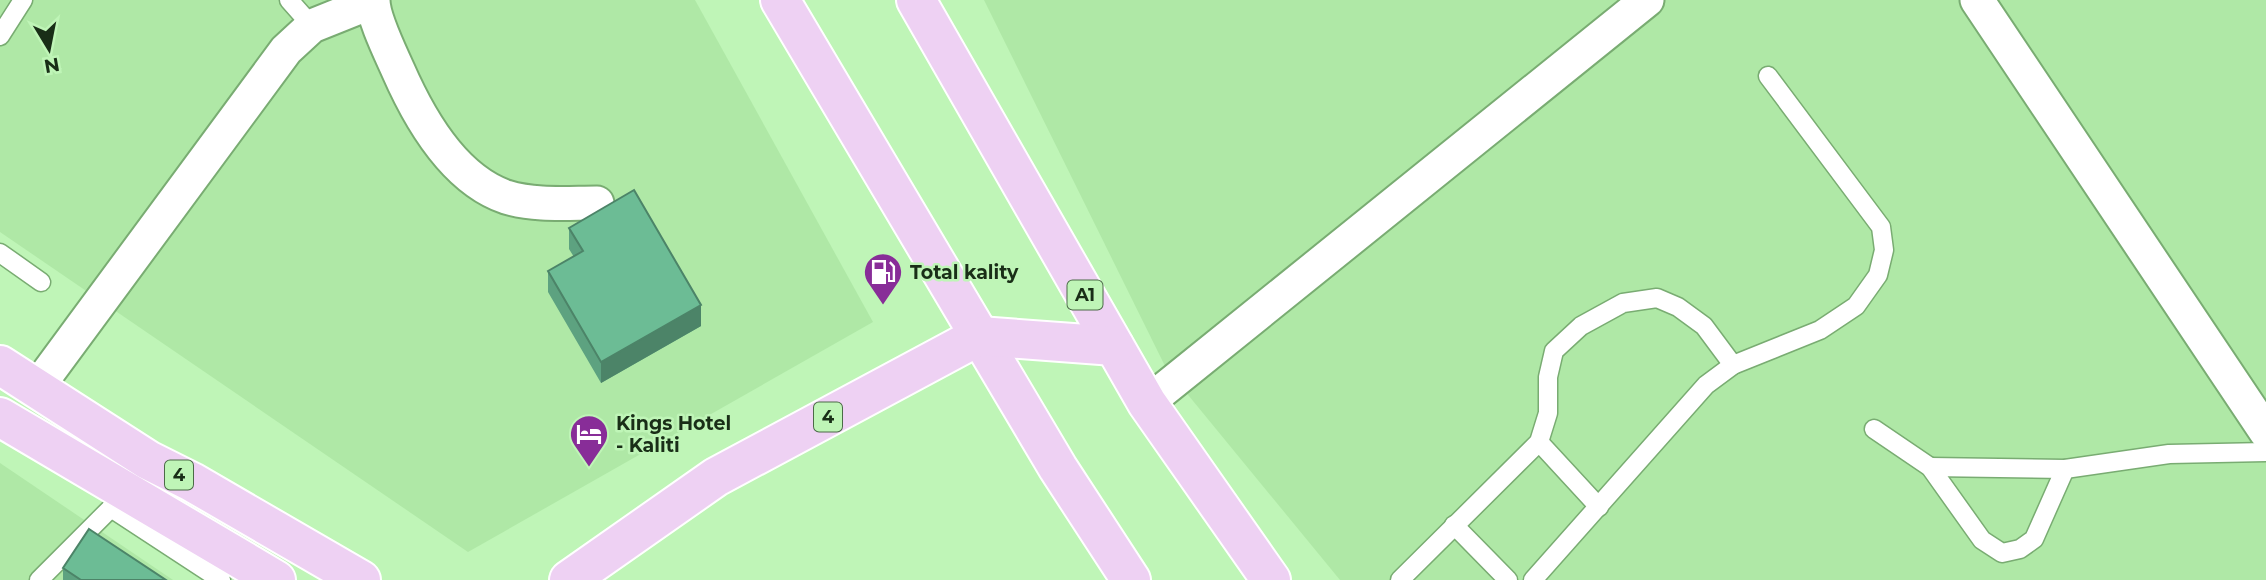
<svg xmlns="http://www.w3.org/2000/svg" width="2266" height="580" font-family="Montserrat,sans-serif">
<rect width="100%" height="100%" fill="#bff5b7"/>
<!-- built -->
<g fill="#afe8a6">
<path d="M 0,0 L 695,0 L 873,322 L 468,552 L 0,232 Z"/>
<path d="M 984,0 L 2266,0 L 2266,580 L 1340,580 L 1166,368 Z"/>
<path d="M 0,463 L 173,580 L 0,580 Z"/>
</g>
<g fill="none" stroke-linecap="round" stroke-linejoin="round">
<!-- service casing -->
<g stroke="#79ac72" stroke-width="21">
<g id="service">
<path d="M 289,0 L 312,26"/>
<path d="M 0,36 L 23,0"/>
<path d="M 0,253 L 41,282"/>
<path d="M 1874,429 L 1930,467 L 1982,540 L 2002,553 L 2020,549 L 2034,539 L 2065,469"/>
<path d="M 1539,442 L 1599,507"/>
<path d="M 1930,467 L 2065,469 L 2169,454 L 2266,452"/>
<path d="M 111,508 L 221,580"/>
<path d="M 1454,525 L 1508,580"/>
<path d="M 39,580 L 111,508 L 127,488"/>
<path d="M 1400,580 L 1539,442 L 1548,413 L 1548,377 L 1554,351 L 1581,326 L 1623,303 L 1657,298 L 1678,307 L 1704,326 L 1733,365"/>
<path d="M 1533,580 L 1706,385 L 1733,365 L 1820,330 L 1856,306 L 1878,275 L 1884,250 L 1881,227 L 1768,76"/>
</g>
</g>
<!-- minor casing -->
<g stroke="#79ac72" stroke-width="37">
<g id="minor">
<path d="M 373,0 C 373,18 390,52 398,70 C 419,118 454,179 506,197 C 535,206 567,203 597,203"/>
<path d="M 1977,0 L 2266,432"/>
<path d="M 36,389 L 286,50 L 312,26 L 372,2"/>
<path d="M 1147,403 L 1647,0"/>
</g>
</g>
<!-- primary casing -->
<g stroke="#fff" stroke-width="42">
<g id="primary">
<path d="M 780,0 L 1058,468 L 1131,580"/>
<path d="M 916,0 L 1147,403 L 1271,580"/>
<path d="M 0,365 L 148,460 L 192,482 L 361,580"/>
<path d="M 0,417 L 276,580"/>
<path d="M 569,580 L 716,477 L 979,336 L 1114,346"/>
</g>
</g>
<!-- service -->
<use href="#service" stroke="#fff" stroke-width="18"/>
<!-- minor -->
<use href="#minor" stroke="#fff" stroke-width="33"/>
<!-- primary -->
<use href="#primary" stroke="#eed1f3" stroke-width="38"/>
</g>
<!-- wall -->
<g fill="#5da280">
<path d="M 569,228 L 701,326 L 601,383 L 548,292 L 548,271 L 574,257 L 569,249 Z"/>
<path d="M 63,568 L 166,580 L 63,580 Z"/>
</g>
<!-- shaded-wall -->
<path fill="#4c8468" d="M 701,305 L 701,326 L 601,383 L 601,362 Z"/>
<!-- building -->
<g fill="#6cbc95" stroke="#4c8468" stroke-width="2">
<path d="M 634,190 L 701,305 L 601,362 L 548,271 L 583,251 L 569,228 Z"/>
<path d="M 89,529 L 166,580 L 81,580 L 63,568 Z"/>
</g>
<!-- icons -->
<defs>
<g id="fuel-pin" transform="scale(2.0125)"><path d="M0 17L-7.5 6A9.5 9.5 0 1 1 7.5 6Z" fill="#882d98" stroke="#bff5b7"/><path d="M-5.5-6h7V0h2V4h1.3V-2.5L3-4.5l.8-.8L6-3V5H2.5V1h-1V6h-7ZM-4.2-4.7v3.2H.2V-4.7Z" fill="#fff"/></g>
<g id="hotel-pin" transform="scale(2.0125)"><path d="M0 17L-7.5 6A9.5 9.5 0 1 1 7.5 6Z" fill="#882d98" stroke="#bff5b7"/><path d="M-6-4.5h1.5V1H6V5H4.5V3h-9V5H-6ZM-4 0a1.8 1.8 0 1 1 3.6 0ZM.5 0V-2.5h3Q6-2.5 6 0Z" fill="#fff"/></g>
</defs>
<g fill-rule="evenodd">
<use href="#fuel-pin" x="883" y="272"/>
<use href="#hotel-pin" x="589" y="434"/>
</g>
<g text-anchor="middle" stroke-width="5" stroke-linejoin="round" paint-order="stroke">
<!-- shield labels -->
<g fill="#bff5b7" stroke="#4b6a47" stroke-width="2">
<rect x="1067.5" y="280.5" width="35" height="29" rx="5"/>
<rect x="814" y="402.5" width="28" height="29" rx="5"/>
<rect x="165" y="460.5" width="28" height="29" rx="5"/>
</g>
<g font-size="18" font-weight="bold" fill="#192e17">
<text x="1085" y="301">A1</text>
<text x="828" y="423">4</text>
<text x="179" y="481">4</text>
</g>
<!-- poi labels -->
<g font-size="19" font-weight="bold" fill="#192e17" stroke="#bff5b7" text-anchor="start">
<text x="910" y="279">Total kality</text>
<text x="616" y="430">Kings Hotel<tspan x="616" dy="22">- Kaliti</tspan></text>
</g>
</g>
<!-- north arrow -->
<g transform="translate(49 49) rotate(170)" stroke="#bff5b7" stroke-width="5" paint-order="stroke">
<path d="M0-5L12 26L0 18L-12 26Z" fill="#192e17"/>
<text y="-10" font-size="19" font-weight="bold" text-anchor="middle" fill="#192e17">N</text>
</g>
</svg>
